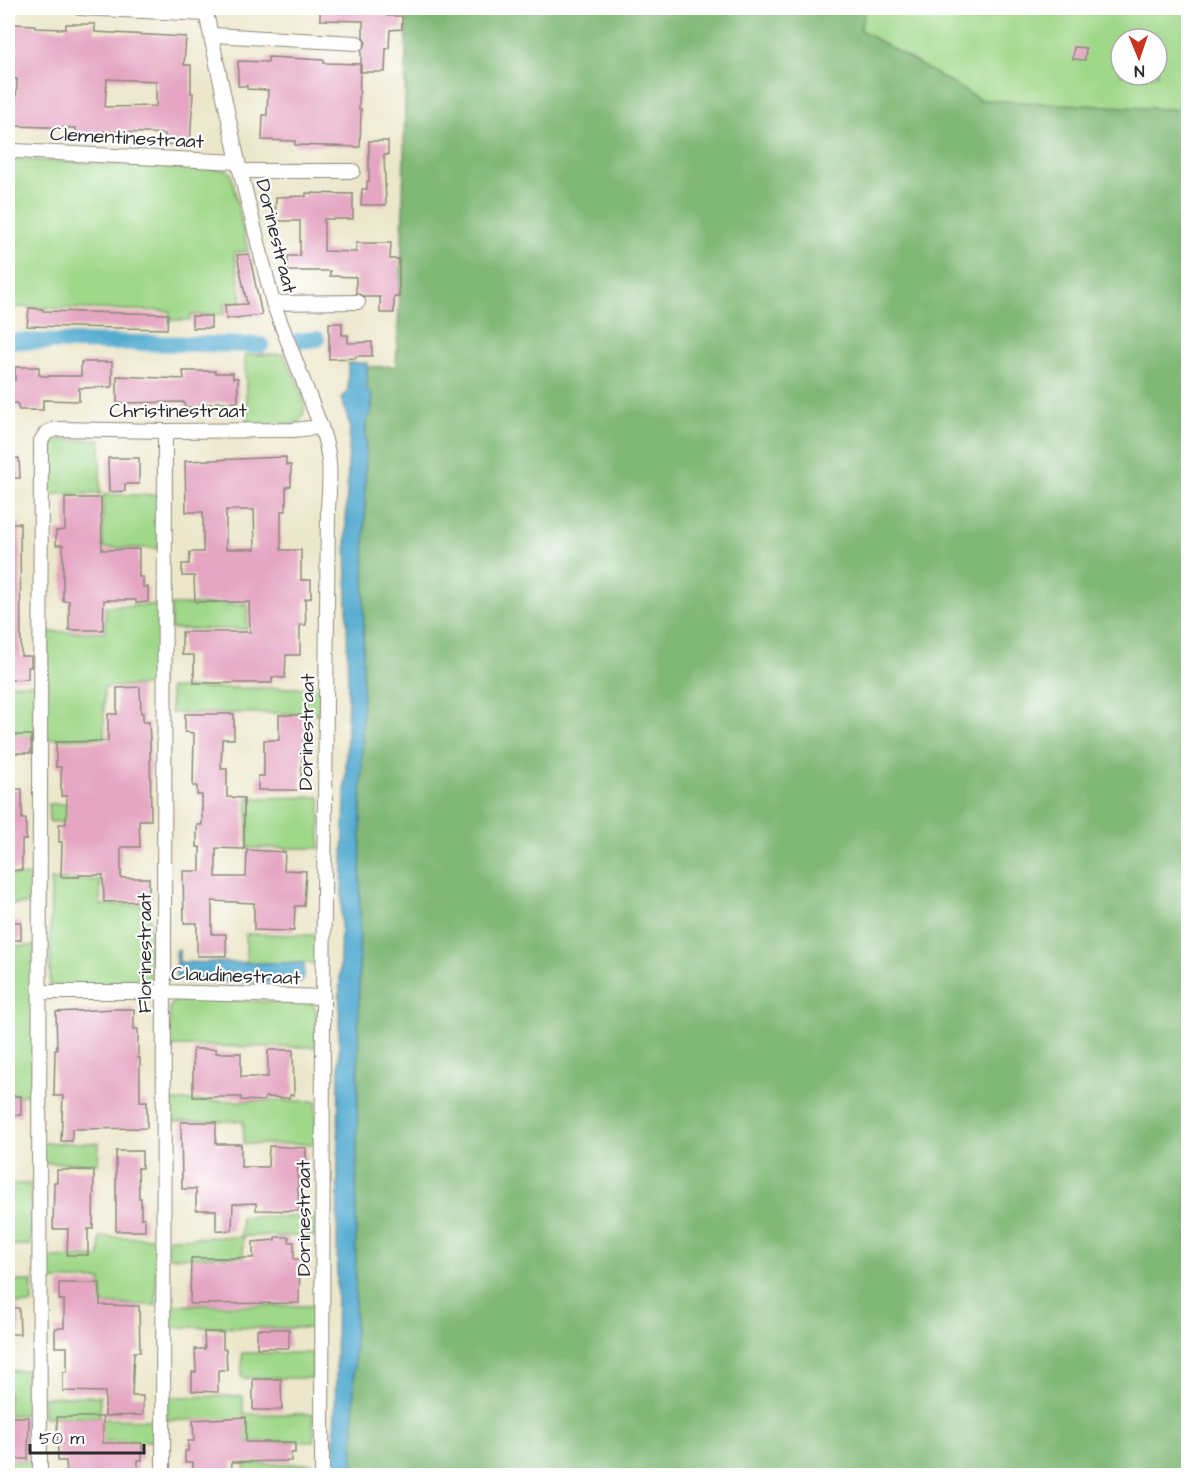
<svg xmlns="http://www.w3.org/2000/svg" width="1196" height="1483" font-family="'Architects Daughter',sans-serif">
<rect width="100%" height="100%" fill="#fff"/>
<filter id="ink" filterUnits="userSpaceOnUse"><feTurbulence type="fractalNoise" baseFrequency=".0167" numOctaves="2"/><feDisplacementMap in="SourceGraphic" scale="12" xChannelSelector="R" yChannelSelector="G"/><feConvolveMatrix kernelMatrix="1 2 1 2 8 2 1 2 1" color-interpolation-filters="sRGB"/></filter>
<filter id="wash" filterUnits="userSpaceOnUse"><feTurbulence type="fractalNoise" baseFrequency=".008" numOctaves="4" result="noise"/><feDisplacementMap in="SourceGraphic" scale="24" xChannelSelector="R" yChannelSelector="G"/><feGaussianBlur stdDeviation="1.35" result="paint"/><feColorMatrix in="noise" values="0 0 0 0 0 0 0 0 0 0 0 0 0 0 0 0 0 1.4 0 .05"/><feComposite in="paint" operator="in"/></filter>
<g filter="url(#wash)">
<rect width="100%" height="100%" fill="#ece7cb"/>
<!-- green -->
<g fill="#a0d88a" stroke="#66825a" stroke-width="1.5" fill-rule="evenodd">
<path d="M 866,8 L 1188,8 L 1188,110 L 980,100 L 860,30 ZM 1121,39 L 1157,39 L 1157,75 L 1121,75 Z"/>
<path d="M 10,159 L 227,170 L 231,174 L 248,251 L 234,252 L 242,302 L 224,303 L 224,314 L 190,315 L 190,320 L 170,320 L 170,311 L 12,307 Z"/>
<path d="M 283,354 C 291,370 306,393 304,411 C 304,416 300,420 297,424 L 247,426 L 245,355 Z"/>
<path d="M 57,440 L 100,440 L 100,494 L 49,494 L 49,444 Z"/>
<rect x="103" y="495" width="56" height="53"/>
<path d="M 247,604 L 247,629 L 171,629 L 171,605 Z"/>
<path d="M 159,605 L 159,685 L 104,687 L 104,738 L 46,739 L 48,632 L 105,632 L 106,606 Z"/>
<path d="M 8,684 L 36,684 L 36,738 L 8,737 Z"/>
<path d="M 170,688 L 320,688 L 320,713 L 171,713 Z"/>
<path d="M 320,797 L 320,848 L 248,848 L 248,798 Z"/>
<path d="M 48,804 L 102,804 L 102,821 L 49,822 Z"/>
<path d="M 8,875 L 35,876 L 35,904 L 8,904 Z"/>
<path d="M 51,880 L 100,880 L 100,905 L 150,905 L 150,985 L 50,986 Z"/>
<path d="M 246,934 L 318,935 L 318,963 L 246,963 Z"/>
<path d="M 8,946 L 35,946 L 34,1095 L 8,1095 Z"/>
<path d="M 181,999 L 312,1003 L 316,1011 L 316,1047 L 169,1046 L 170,1007 L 173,1002 Z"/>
<path d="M 169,1101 L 316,1101 L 316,1144 L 244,1144 L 243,1121 L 169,1121 Z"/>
<path d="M 43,1143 L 99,1143 L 98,1163 L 43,1163 Z"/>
<rect x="8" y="1184" width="23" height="61"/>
<rect x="241" y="1217" width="74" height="19"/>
<path d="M 100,1237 L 156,1238 L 156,1305 L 102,1304 L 101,1280 L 43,1280 L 43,1258 L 100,1257 Z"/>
<path d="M 243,1237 L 243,1256 L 168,1257 L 168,1238 Z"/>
<rect x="8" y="1281" width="24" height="23"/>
<path d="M 167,1305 L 313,1306 L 313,1328 L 167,1327 Z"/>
<rect x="242" y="1353" width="70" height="25"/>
<path d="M 33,1370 L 33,1414 L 8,1415 L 8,1371 Z"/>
<path d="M 100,1396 L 100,1417 L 43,1417 L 43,1397 Z"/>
<path d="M 243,1396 L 243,1414 L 313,1414 L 314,1441 L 243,1442 L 243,1420 L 167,1420 L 167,1397 Z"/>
<path d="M 101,1419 L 157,1420 L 157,1441 L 101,1441 Z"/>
<rect x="8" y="1461" width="25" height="14"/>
<rect x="245" y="1464" width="67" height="11"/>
</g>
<!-- forest -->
<path fill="#80b876" stroke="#567250" stroke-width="1.5" d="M 407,8 L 866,8 L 860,30 L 980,100 L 1188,110 L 1188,1475 L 351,1476 L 366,423 C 372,412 373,404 371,392 L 367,392 L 367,367 L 396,366 L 402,249 Z"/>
<!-- water -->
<g fill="#54acd1" stroke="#406c7e" stroke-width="1.5">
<path d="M 348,363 L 367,363 L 367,392 L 371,392 C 373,404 372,412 366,423 L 353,1475 L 333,1476 L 336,1375 L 340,957 L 348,698 L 346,513 L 350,425 L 341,398 L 348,391 Z"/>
<path d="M 176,950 L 179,950 L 179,962 L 304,963 L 304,978 L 301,983 L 185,982 L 178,980 L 176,975 Z"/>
</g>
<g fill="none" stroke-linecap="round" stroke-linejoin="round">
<!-- canal -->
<g stroke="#54acd1" stroke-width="16">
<path d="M 8,341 L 261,345"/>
<path d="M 298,341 L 317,339"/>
</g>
</g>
<g id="blocks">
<!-- building -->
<g fill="#e5a6c2" fill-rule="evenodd">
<path d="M 320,8 L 387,8 L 387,16 L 402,16 L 402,29 L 390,30 L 389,48 L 386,48 L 385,72 L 361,72 L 361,51 L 366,43 L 363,37 L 363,21 L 320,20 Z"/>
<path d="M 13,24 L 35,25 L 35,28 L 66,29 L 66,24 L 95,24 L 95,32 L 186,37 L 184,65 L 191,65 L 191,93 L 193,93 L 190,146 L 164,144 L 165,134 L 104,131 L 104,140 L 76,136 L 76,128 L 15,126 L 17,79 L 10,79 L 10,66 L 8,66 L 8,26 L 13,26 ZM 107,79 L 156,81 L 156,106 L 105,107 Z"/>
<path d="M 1074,47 L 1086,48 L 1085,60 L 1073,59 Z"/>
<path d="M 268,57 L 324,60 L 324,63 L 360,64 L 359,109 L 361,109 L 360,147 L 295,145 L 295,141 L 262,140 L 263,115 L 267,115 L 268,90 L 247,89 L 247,86 L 238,86 L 238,61 L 268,62 Z"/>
<path d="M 369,141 L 388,141 L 388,155 L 384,155 L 386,205 L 361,205 L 362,189 L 367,189 L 367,181 L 369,181 Z"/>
<path d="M 306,193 L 353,194 L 353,219 L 324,219 L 324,251 L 356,252 L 356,243 L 391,243 L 390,259 L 399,259 L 399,297 L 394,297 L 394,313 L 380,313 L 380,297 L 365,297 L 356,293 L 356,277 L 330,276 L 330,271 L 288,271 L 288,256 L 300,256 L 300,221 L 275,221 L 276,197 L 306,196 Z"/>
<path d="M 249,254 L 262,315 L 226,319 L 225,305 L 247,304 L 237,255 Z"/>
<path d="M 29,308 L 43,309 L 43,311 L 168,314 L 167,329 L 27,326 Z"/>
<rect x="192" y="316" width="19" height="12"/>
<path d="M 329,323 L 342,323 L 342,335 L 348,335 L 348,343 L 372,342 L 372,356 L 356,356 L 356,358 L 329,359 Z"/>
<path d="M 81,362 L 112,362 L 112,387 L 79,388 L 79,401 L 43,400 L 43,410 L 19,410 L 17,403 L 8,404 L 8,380 L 15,380 L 15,367 L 39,367 L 39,375 L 43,376 L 81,376 Z"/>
<path d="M 183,371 L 215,371 L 215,373 L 233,373 L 233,378 L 238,378 L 238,402 L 216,402 L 216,404 L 205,404 L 205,407 L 185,407 L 184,402 L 117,403 L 117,376 L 184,379 Z"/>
<path d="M 286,457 L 286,465 L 291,465 L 291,486 L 286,487 L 286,511 L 281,511 L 281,550 L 301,550 L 301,580 L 311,580 L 311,598 L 305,599 L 306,625 L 300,625 L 300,655 L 286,655 L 285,678 L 272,677 L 272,683 L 194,683 L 194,655 L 182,655 L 182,632 L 250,632 L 249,602 L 195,602 L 194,576 L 182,576 L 182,564 L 189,564 L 190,552 L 203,552 L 203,512 L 186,512 L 185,461 ZM 226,510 L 254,510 L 255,549 L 226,549 Z"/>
<path d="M 19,458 L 20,478 L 8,478 L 8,459 Z"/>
<path d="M 108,458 L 139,458 L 139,484 L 125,484 L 125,491 L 109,492 Z"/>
<path d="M 65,498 L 101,498 L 102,550 L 139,549 L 139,577 L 143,577 L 143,587 L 148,587 L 148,602 L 136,603 L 136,600 L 104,600 L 103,630 L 69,630 L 69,601 L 63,601 L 63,545 L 56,545 L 56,531 L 65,530 Z"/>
<path d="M 8,523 L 20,523 L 21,656 L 31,656 L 31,667 L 28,667 L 28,679 L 8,680 Z"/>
<path d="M 140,687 L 141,713 L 143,713 L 143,722 L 149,722 L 150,742 L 151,820 L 139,820 L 140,847 L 121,847 L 121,878 L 149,878 L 149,901 L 104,902 L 103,875 L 79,875 L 79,877 L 61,877 L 62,842 L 59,842 L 59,824 L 66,824 L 67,796 L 61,796 L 61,767 L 56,767 L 56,742 L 108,741 L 108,714 L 117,714 L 117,688 Z"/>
<path d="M 185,714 L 234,714 L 234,739 L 222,739 L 221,769 L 227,769 L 227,797 L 244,798 L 244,849 L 216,848 L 216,877 L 246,877 L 247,850 L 285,852 L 284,870 L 306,871 L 304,906 L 295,906 L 294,931 L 254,930 L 254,903 L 212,901 L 212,934 L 226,934 L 226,956 L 197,956 L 197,923 L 184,923 L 183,871 L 200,871 L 200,847 L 197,847 L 197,825 L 202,825 L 202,795 L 197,795 L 197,786 L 193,786 L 194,733 L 185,732 Z"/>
<path d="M 279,715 L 308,715 L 308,739 L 303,739 L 300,790 L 258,790 L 258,776 L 264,776 L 264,740 L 279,740 Z"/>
<rect x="8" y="735" width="23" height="18"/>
<path d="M 8,789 L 22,789 L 22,819 L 26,819 L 26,840 L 22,840 L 22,870 L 8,871 Z"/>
<rect x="8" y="922" width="13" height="18"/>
<path d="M 115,1009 L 134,1009 L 134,1029 L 138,1029 L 138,1058 L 140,1058 L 140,1101 L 147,1101 L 147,1128 L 72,1129 L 72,1141 L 61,1141 L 63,1096 L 54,1096 L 55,1050 L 57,1050 L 56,1012 Z"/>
<path d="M 193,1049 L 216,1049 L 216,1053 L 241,1053 L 241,1077 L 268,1077 L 268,1050 L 293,1050 L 294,1095 L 290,1095 L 289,1098 L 265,1097 L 264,1101 L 241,1100 L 241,1097 L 193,1097 Z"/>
<rect x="8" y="1096" width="13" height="19"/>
<path d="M 181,1122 L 216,1122 L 216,1144 L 241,1144 L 241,1167 L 268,1167 L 269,1146 L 306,1148 L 306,1166 L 297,1166 L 299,1211 L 256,1210 L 256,1203 L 233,1204 L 232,1231 L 216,1230 L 216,1210 L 196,1210 L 196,1189 L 182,1189 Z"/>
<path d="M 116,1151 L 142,1151 L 142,1168 L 138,1168 L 139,1198 L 141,1198 L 141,1218 L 145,1218 L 145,1231 L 116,1231 Z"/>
<path d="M 57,1170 L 94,1170 L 93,1229 L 88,1229 L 88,1255 L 67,1255 L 68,1229 L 53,1229 L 54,1182 L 57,1182 Z"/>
<path d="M 275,1237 L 289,1237 L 289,1242 L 294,1242 L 294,1259 L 300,1259 L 299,1303 L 190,1304 L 191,1258 L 253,1258 L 253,1242 L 275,1240 Z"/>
<path d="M 59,1283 L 100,1283 L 100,1305 L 139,1306 L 140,1352 L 134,1352 L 132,1396 L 143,1396 L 143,1415 L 105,1416 L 105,1392 L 63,1391 L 63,1372 L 67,1372 L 67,1347 L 55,1347 L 55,1328 L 64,1328 L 64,1300 L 59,1300 Z"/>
<path d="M 8,1308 L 19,1308 L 20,1334 L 8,1334 Z"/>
<rect x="257" y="1329" width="32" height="19"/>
<path d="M 204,1332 L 223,1332 L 223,1349 L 226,1349 L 227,1370 L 218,1370 L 218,1392 L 192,1391 L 192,1372 L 196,1372 L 195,1349 L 205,1349 Z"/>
<path d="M 253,1379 L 281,1379 L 282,1410 L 253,1410 Z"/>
<path d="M 8,1417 L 29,1417 L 28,1459 L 8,1459 Z"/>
<path d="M 57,1417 L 103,1417 L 103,1443 L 142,1443 L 142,1460 L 138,1460 L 138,1476 L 67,1476 L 66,1461 L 58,1461 Z"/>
<path d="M 246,1417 L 246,1442 L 295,1442 L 295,1453 L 291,1453 L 291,1461 L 232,1462 L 231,1476 L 193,1476 L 193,1462 L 185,1462 L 185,1451 L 188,1451 L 188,1441 L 194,1441 L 193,1420 Z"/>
</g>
</g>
</g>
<g filter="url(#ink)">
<use href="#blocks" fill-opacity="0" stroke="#8c897b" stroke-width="1.5"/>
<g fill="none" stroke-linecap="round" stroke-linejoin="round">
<!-- minor casing -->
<g stroke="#8c897b" stroke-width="16">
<g id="minor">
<path d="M 80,8 L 207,14"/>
<path d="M 205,8 L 238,162 L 273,303 L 321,427 C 332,458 330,477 328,509 L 323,997 L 322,1476"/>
<path d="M 212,35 L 357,43"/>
<path d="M 15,151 L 238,162"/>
<path d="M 241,171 L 353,171"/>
<path d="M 273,303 L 358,302"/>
<path d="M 40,992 L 163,992 L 323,997"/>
<path d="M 40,1476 C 38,1131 40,786 41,441 L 46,433 L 55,429 L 165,431 L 293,430 L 321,427"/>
<path d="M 163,1476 L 165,431"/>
</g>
</g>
<!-- minor -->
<use href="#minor" stroke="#fff" stroke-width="14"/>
</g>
</g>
<g text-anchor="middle" stroke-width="4.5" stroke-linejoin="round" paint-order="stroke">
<!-- street labels -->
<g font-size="20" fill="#2b2b2b" stroke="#fff">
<text transform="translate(127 137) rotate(3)" y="7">Clementinestraat</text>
<text transform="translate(277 236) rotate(76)" y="7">Dorinestraat</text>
<text x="178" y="417">Christinestraat</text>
<text transform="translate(306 732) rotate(-89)" y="7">Dorinestraat</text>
<text transform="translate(144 953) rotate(-90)" y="7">Florinestraat</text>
<text transform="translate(236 975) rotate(2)" y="7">Claudinestraat</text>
<text transform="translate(303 1218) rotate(-90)" y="7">Dorinestraat</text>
</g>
</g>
<!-- margin -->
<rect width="1196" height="1483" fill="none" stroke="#fff" stroke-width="30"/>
<!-- north arrow -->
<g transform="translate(1139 57) rotate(178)"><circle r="28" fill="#ffffff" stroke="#aaaaaa" stroke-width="1.5"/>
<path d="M0-4.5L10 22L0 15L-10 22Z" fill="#c8321e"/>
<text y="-9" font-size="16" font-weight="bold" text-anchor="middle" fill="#2b2b2b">N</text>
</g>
<!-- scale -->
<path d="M30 1444v9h114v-9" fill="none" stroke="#2b2b2b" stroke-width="3"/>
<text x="39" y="1444" font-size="18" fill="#2b2b2b" stroke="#ffffff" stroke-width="4.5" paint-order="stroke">50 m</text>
</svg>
